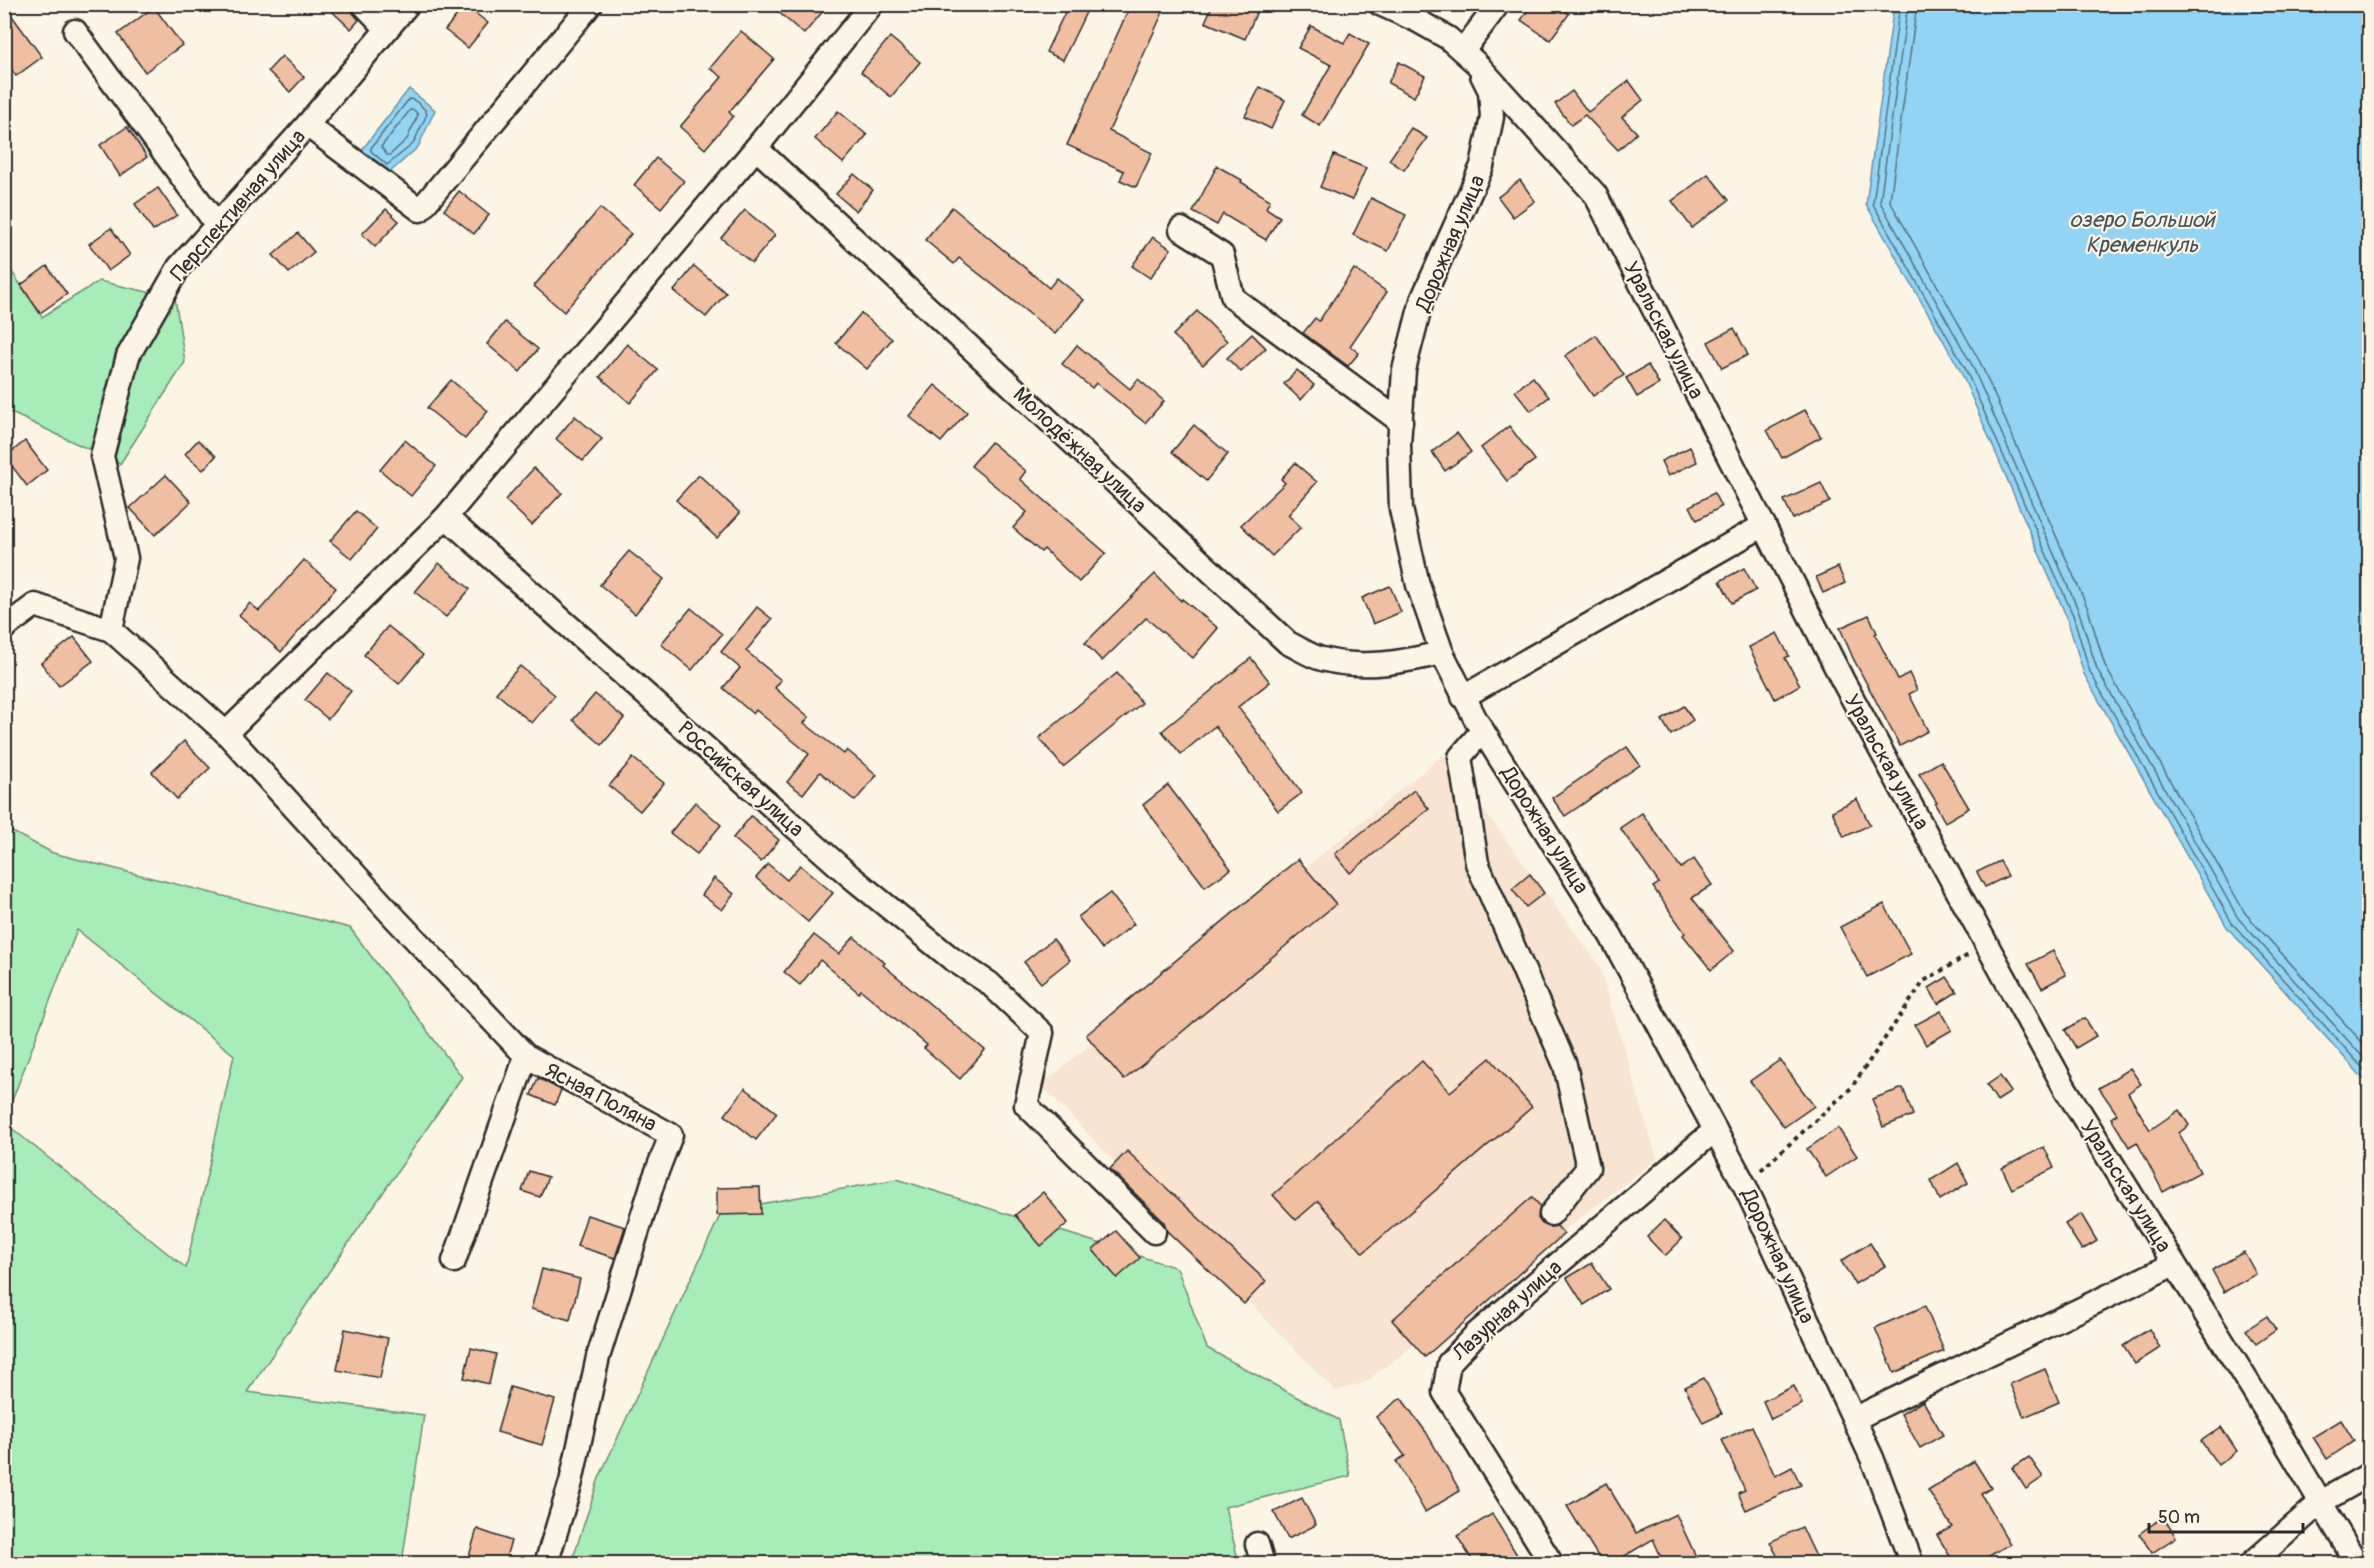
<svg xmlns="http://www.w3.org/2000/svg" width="2374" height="1568" font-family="Pangolin,sans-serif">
<rect width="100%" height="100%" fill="#fcf5e5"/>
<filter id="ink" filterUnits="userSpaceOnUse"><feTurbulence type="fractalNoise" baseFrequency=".0167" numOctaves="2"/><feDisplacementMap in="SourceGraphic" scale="12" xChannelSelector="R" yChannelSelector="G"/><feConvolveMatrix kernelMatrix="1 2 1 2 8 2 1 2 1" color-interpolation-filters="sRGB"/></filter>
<g filter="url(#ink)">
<!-- built -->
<path fill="#f8e4d0" d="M 1443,755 L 1599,965 L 1657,1159 L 1364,1383 L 1335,1391 L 1041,1085 Z"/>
<!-- green -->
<g fill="#a8ecb7" stroke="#6a8c71" stroke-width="1.5">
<path d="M 4,260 L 42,317 L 99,281 L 175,298 L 185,362 L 120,464 L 5,410 Z"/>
<path d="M 5,828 L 53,853 L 350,928 L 462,1077 L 247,1392 L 424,1415 L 402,1563 L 5,1563 L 5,1123 L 186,1268 L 234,1055 L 77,930 L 5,1119 Z"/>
<path d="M 897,1179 L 1177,1268 L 1207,1348 L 1339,1420 L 1350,1476 L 1225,1507 L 1239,1563 L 571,1564 L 599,1478 L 722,1211 Z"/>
</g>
<!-- water -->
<g fill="#93d4f4" stroke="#6990a4" stroke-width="1.5">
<path d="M 1894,5 L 2369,5 L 2369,1085 L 2227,927 L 2084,674 L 2067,618 L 1960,370 L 1866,204 Z"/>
<path d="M 409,89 L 435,110 L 418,147 L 388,174 L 361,151 Z"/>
</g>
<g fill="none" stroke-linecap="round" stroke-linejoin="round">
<!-- shore -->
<g stroke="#556f7b" stroke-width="1.5">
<path d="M 1900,4 L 1873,204 L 1965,368 L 2073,615 L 2090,672 L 2232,923 L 2370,1076"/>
<path d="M 1908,4 L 1880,202 L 1972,365 L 2079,612 L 2097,669 L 2238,918 L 2370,1065"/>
<path d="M 1917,4 L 1890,201 L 1980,362 L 2088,609 L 2105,666 L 2245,913 L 2370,1051"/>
<path d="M 409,99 C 415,99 425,108 427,114 L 413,144 L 387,165 L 371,151 L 371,148 Z"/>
<path d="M 410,110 L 414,110 L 418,115 L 407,139 L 390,155 L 387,155 L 381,147 Z"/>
</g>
</g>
<!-- building -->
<g fill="#f0bea0" stroke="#2b2b2b" stroke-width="1.5">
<path d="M 324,4 L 350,4 L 353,13 L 359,20 L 351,29 Z"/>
<path d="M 769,4 L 829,4 L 804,34 Z"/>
<path d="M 1069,4 L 1090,4 L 1063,60 L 1046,52 Z"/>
<path d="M 1131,4 L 1145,4 L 1163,12 L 1109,131 L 1152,153 L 1136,187 L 1120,180 L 1124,171 L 1067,145 Z"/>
<path d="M 1213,4 L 1260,4 L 1245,39 L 1205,22 Z"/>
<path d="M 1533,4 L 1556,4 L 1569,14 L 1550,40 L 1521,20 Z"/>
<path d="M 4,5 L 42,57 L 16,76 L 4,60 Z"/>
<path d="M 465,5 L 488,23 L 468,48 L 445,30 Z"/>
<path d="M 154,7 L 182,45 L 145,72 L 118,34 Z"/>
<path d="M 1311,26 L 1344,43 L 1350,33 L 1369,44 L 1320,126 L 1302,115 L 1331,65 L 1298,48 Z"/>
<path d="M 741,31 L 774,59 L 729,112 L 733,116 L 705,149 L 680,127 L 722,77 L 710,68 Z"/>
<path d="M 890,37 L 920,62 L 891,97 L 861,72 Z"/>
<path d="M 282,56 L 304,77 L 290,92 L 268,71 Z"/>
<path d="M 1399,62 L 1425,76 L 1414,97 L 1388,83 Z"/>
<path d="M 1629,81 L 1643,100 L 1622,117 L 1637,133 L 1618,150 L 1585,115 L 1571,125 L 1555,104 L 1572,91 L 1588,112 Z"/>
<path d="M 1260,87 L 1285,100 L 1271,129 L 1245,116 Z"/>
<path d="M 838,111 L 867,135 L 843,163 L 815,139 Z"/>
<path d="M 127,127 L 147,157 L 120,176 L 100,145 Z"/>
<path d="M 1411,128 L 1427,138 L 1404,170 L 1389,160 Z"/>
<path d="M 1334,155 L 1366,168 L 1352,200 L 1320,187 Z"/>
<path d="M 656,158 L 684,181 L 661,208 L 634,185 Z"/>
<path d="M 1217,166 L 1242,180 L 1241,182 L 1270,200 L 1266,208 L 1280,217 L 1266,240 L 1223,214 L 1217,225 L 1193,212 Z"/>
<path d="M 854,174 L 873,190 L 856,211 L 836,194 Z"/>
<path d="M 1708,174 L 1729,200 L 1692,228 L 1672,201 Z"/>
<path d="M 1520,180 L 1535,201 L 1513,217 L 1498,197 Z"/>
<path d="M 158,188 L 177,215 L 153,231 L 135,204 Z"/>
<path d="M 459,191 L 489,215 L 474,234 L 444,210 Z"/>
<path d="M 1371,198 L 1406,215 L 1388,251 L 1353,235 Z"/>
<path d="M 952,207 L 1049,288 L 1057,278 L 1084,300 L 1055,334 L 959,258 L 954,264 L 925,240 Z"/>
<path d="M 600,208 L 631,234 L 564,312 L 534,286 Z"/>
<path d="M 386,209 L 399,221 L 375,247 L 362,234 Z"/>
<path d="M 745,210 L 775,235 L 752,263 L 721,238 Z"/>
<path d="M 111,228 L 130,255 L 108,271 L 89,244 Z"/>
<path d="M 298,233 L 314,252 L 289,273 L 273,255 Z"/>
<path d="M 1153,237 L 1171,249 L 1150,278 L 1132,266 Z"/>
<path d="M 47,266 L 67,294 L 40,313 L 21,285 Z"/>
<path d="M 694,266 L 726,293 L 706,317 L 674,291 Z"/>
<path d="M 1354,269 L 1387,292 L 1350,346 L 1359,353 L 1348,366 L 1303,333 L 1315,318 L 1319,321 Z"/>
<path d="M 1197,311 L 1227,341 L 1203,365 L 1173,335 Z"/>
<path d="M 861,313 L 892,339 L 867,369 L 836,343 Z"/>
<path d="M 505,322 L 538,349 L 520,372 L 487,344 Z"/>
<path d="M 1734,328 L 1748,355 L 1722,368 L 1708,342 Z"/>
<path d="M 1252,334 L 1266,348 L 1241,372 L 1227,358 Z"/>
<path d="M 1596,335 L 1624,375 L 1593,396 L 1565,356 Z"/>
<path d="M 627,344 L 658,370 L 630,403 L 600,377 Z"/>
<path d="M 1077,345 L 1130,389 L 1138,379 L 1164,401 L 1145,423 L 1096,383 L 1092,388 L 1062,364 Z"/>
<path d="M 1648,365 L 1659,384 L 1637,397 L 1626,378 Z"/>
<path d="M 1297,370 L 1314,385 L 1301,400 L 1284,384 Z"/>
<path d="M 1533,377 L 1549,397 L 1531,411 L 1515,391 Z"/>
<path d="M 451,380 L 488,411 L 465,439 L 427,408 Z"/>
<path d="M 935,385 L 967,412 L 941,442 L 909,416 Z"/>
<path d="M 1805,410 L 1821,437 L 1782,458 L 1767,430 Z"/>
<path d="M 575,416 L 602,439 L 583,461 L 556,439 Z"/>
<path d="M 1194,425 L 1228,454 L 1206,481 L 1172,452 Z"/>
<path d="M 1509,426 L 1535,460 L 1507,481 L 1481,448 Z"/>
<path d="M 1457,433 L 1471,452 L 1445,471 L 1432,452 Z"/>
<path d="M 198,440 L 216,456 L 203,470 L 185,454 Z"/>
<path d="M 405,440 L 436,466 L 411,496 L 380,470 Z"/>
<path d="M 25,441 L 47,470 L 27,486 L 5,457 Z"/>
<path d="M 991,442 L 1026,471 L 1020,479 L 1106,553 L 1079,582 L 1044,549 L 1041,552 L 1013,528 L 1027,512 L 971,466 Z"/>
<path d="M 1690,447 L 1697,462 L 1668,476 L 1661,461 Z"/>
<path d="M 1295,463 L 1317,482 L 1288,515 L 1301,527 L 1272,556 L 1241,525 L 1285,483 L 1281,479 Z"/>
<path d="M 534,468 L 562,493 L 532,525 L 505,500 Z"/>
<path d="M 166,475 L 191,502 L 155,535 L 130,508 Z"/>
<path d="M 699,475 L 740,513 L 717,538 L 676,500 Z"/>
<path d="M 1821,483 L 1830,502 L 1793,519 L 1784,500 Z"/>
<path d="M 1714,493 L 1721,507 L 1697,520 L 1690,506 Z"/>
<path d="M 356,511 L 377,529 L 352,559 L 330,541 Z"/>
<path d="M 629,551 L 664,579 L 635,614 L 600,585 Z"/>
<path d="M 304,560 L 336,588 L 281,652 L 239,615 L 250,603 L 259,611 Z"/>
<path d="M 439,563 L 470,589 L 446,617 L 415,592 Z"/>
<path d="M 1838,567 L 1845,583 L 1823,593 L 1816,577 Z"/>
<path d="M 1744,568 L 1756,590 L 1732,603 L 1720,581 Z"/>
<path d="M 1155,574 L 1181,601 L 1182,599 L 1218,628 L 1193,658 L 1146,618 L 1102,661 L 1085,643 Z"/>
<path d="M 1390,586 L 1401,612 L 1373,624 L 1362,598 Z"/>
<path d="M 757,607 L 772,619 L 746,651 L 781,680 L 775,688 L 809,717 L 804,723 L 844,754 L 847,750 L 877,775 L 855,801 L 820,772 L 803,794 L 787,782 L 809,754 L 756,710 L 753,714 L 723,688 L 740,668 L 721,652 Z"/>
<path d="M 691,608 L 722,634 L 692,670 L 661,644 Z"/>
<path d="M 1869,615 L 1877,633 L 1875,634 L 1898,679 L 1909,673 L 1917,690 L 1909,694 L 1928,731 L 1900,746 L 1853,658 L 1840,628 Z"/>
<path d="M 388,626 L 423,655 L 399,684 L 364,655 Z"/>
<path d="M 1777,633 L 1789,656 L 1785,658 L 1800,685 L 1775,699 L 1749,647 Z"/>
<path d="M 74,637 L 93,661 L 59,686 L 41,663 Z"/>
<path d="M 1251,658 L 1270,682 L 1238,707 L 1302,793 L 1278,811 L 1215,726 L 1181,754 L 1162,731 Z"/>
<path d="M 520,666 L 555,695 L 532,723 L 496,693 Z"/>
<path d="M 328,673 L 351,691 L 328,719 L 305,700 Z"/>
<path d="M 1117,673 L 1142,703 L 1063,767 L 1039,738 Z"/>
<path d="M 595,694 L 624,718 L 602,745 L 573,720 Z"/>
<path d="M 1684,706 L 1693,720 L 1671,735 L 1662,720 Z"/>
<path d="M 184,741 L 210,768 L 177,799 L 152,772 Z"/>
<path d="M 1627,747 L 1640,765 L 1565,816 L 1552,798 Z"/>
<path d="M 633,758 L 664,783 L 640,811 L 609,786 Z"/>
<path d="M 1941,761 L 1969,808 L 1945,822 L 1935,804 L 1937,803 L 1919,774 Z"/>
<path d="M 1168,785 L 1231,869 L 1205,887 L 1143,805 Z"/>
<path d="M 1414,790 L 1429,809 L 1350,873 L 1335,854 Z"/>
<path d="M 1857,799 L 1870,825 L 1844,837 L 1832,811 Z"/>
<path d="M 695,802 L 721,825 L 697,854 L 670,833 Z"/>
<path d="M 1642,813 L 1681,868 L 1694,859 L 1712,885 L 1692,898 L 1734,951 L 1711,970 L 1683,935 L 1685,933 L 1653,887 L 1659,883 L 1620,828 Z"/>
<path d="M 751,816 L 779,840 L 761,862 L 733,838 Z"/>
<path d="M 1298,859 L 1336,904 L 1124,1080 L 1086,1035 Z"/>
<path d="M 2000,861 L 2008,876 L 1985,887 L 1977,872 Z"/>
<path d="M 768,864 L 787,880 L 800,865 L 833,893 L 808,922 L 756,878 Z"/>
<path d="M 1530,874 L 1544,893 L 1526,907 L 1512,889 Z"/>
<path d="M 714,878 L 734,894 L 722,910 L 702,895 Z"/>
<path d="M 1110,893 L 1134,924 L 1102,949 L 1078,917 Z"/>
<path d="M 1884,904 L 1911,954 L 1867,977 L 1840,927 Z"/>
<path d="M 814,935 L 839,954 L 854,937 L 885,963 L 883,965 L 985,1050 L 960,1079 L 924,1048 L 927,1045 L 861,990 L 859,993 L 820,960 L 800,985 L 784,972 Z"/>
<path d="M 1053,939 L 1070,960 L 1041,983 L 1024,962 Z"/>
<path d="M 2053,951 L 2066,975 L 2042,988 L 2028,964 Z"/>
<path d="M 1947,977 L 1957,992 L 1938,1004 L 1929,988 Z"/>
<path d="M 1941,1011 L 1952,1030 L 1926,1045 L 1915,1025 Z"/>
<path d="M 2085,1018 L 2096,1036 L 2076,1048 L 2065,1030 Z"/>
<path d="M 1490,1058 L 1532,1107 L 1363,1253 L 1318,1201 L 1296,1220 L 1273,1195 L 1422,1061 L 1450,1092 Z"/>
<path d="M 1780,1060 L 1814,1106 L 1784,1127 L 1750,1081 Z"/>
<path d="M 2130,1068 L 2141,1084 L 2128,1093 L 2150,1130 L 2179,1110 L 2189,1125 L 2179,1133 L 2200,1172 L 2163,1192 L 2137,1142 L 2129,1147 L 2111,1118 L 2117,1114 L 2099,1088 Z"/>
<path d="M 2000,1076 L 2011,1092 L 1997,1101 L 1987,1085 Z"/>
<path d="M 538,1078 L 561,1090 L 555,1105 L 531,1095 Z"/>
<path d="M 745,1088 L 777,1113 L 756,1140 L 725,1115 Z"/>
<path d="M 1903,1088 L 1913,1115 L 1883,1127 L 1872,1099 Z"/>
<path d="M 1838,1128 L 1857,1156 L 1826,1177 L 1807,1149 Z"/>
<path d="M 2044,1147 L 2054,1168 L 2012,1189 L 2002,1168 Z"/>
<path d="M 1127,1151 L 1266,1281 L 1244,1304 L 1167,1231 L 1164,1222 L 1110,1169 Z"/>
<path d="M 1958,1163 L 1968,1183 L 1940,1200 L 1931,1180 Z"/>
<path d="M 529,1171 L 548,1177 L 540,1197 L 522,1191 Z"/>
<path d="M 760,1187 L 761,1214 L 717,1215 L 717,1188 Z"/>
<path d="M 1043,1192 L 1068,1223 L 1041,1246 L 1015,1215 Z"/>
<path d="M 1532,1197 L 1540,1206 L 1538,1218 L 1542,1224 L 1550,1227 L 1557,1226 L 1564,1234 L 1425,1357 L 1392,1320 Z"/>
<path d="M 2081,1214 L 2097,1241 L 2082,1250 L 2065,1224 Z"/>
<path d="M 587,1215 L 625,1227 L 615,1258 L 577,1246 Z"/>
<path d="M 1664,1220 L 1682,1239 L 1665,1256 L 1647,1237 Z"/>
<path d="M 1116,1231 L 1140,1258 L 1117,1278 L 1093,1250 Z"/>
<path d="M 1870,1243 L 1885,1266 L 1855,1284 L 1841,1261 Z"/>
<path d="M 2244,1252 L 2256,1274 L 2224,1292 L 2212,1270 Z"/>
<path d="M 1592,1263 L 1609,1289 L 1584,1305 L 1567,1278 Z"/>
<path d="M 542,1269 L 580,1279 L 570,1320 L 531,1309 Z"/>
<path d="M 1925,1306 L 1944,1351 L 1894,1373 L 1875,1328 Z"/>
<path d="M 2267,1316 L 2276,1330 L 2256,1344 L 2246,1330 Z"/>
<path d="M 345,1329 L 388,1338 L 380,1378 L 337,1370 Z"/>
<path d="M 2149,1329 L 2160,1348 L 2135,1364 L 2123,1346 Z"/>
<path d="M 471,1348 L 496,1354 L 489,1384 L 464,1378 Z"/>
<path d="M 2045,1369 L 2059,1402 L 2024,1417 L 2010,1384 Z"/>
<path d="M 1704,1378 L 1722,1414 L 1703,1423 L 1685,1387 Z"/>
<path d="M 1794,1386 L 1802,1404 L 1771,1419 L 1763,1401 Z"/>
<path d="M 510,1387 L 555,1400 L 542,1445 L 497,1432 Z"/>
<path d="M 1401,1398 L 1426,1432 L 1460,1491 L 1425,1512 L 1396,1461 L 1405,1456 L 1376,1417 Z"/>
<path d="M 1923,1401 L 1943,1435 L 1920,1448 L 1901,1414 Z"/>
<path d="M 2341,1420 L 2354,1441 L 2327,1459 L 2313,1437 Z"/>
<path d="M 1752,1426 L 1775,1476 L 1792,1467 L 1801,1485 L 1746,1510 L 1738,1493 L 1745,1490 L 1722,1440 Z"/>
<path d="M 2221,1427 L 2237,1451 L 2218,1465 L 2201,1441 Z"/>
<path d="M 2029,1457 L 2043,1477 L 2026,1489 L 2012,1468 Z"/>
<path d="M 1974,1461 L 1991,1488 L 1981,1494 L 2010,1544 L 1977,1563 L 1954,1563 L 1937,1535 L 1952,1527 L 1928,1490 Z"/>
<path d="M 1606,1483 L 1636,1533 L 1676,1514 L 1699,1563 L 1664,1563 L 1653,1539 L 1613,1563 L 1602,1563 L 1567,1506 Z"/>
<path d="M 1302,1498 L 1316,1525 L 1288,1539 L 1274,1512 Z"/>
<path d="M 1492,1514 L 1522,1563 L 1474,1563 L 1457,1536 Z"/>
<path d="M 2163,1517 L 2176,1537 L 2152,1553 L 2139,1534 Z"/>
<path d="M 1802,1527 L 1819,1563 L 1781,1563 L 1770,1542 Z"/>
<path d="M 477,1529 L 511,1541 L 504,1563 L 467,1563 Z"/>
</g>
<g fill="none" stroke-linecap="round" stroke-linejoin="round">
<!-- minor casing -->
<g stroke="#2b2b2b" stroke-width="27">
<g id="minor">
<path d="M 363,4 L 387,29"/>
<path d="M 408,4 L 307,125 L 179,267 L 128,356 L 102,456 L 126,558 L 111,630 L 226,733 L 394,917 L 526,1056 L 671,1135 L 654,1179 L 598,1357 L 571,1482 L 546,1564"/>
<path d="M 1380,4 L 1418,21 L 1448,38 L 1476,63 L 1595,194 L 1843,681 L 2065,1088 L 2290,1450 L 2357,1564"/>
<path d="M 75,31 L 217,225"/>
<path d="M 1463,51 L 1498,4"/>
<path d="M 1482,75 L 1490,91 L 1492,117 L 1482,166 L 1422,300 L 1404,370 L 1399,444 L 1401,509 L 1418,585 L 1442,653 L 1476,720 L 1611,936 L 1744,1184 L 1872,1458 L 1912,1564"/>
<path d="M 307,125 L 420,210 L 591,4"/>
<path d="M 756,148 L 1288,643 C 1299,648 1310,656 1322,659 C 1363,670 1402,662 1442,653"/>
<path d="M 1181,229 L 1222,255 L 1233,298 L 1401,422"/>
<path d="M 446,517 L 850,876 L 952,959 L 989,983 L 1042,1033 L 1026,1105 L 1154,1232"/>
<path d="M 4,628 L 35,605 L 111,630"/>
<path d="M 1463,697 L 1764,525"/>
<path d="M 1482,731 L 1460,757 L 1477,863 L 1565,1065 L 1588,1168 L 1551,1214"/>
<path d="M 226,733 L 446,517 L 756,148 L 872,4"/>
<path d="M 454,1261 L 526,1056"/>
<path d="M 1854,1419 L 2174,1264"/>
<path d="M 1257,1544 L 1263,1564"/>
<path d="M 1552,1564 L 1444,1392 L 1449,1363 L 1476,1334 L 1715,1130"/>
<path d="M 2251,1564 L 2321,1502 L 2370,1474"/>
</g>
</g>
<!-- path -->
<path stroke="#2b2b2b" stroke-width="4" stroke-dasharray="4.5 4.5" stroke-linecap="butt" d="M 1761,1170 L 1851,1088 L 1924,981 L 1970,954"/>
<!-- minor -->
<use href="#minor" stroke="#fcf5e5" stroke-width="22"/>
</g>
</g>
<g text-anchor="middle" stroke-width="4.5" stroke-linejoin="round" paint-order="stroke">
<!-- street labels -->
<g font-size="21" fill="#2b2b2b" stroke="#fcf5e5">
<text transform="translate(238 205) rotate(-49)" y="7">Перспективная улица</text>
<text transform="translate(1450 243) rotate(-67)" y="7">Дорожная улица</text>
<text transform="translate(1664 330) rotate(63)" y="7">Уральская улица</text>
<text transform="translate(1080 450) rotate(43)" y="7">Молодёжная улица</text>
<text transform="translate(1887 762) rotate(61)" y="7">Уральская улица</text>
<text transform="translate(741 779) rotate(42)" y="7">Российская улица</text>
<text transform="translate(1545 830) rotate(58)" y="7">Дорожная улица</text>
<text transform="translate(601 1097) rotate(28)" y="7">Ясная Поляна</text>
<text transform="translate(2126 1186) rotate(58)" y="7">Уральская улица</text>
<text transform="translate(1778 1256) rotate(65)" y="7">Дорожная улица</text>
<text transform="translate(1507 1310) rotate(-42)" y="7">Лазурная улица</text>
</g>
<!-- water labels -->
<g font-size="22" font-style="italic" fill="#45555d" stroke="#fcf5e5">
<text x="2142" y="227">озеро Большой<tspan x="2142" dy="25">Кременкуль</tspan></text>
</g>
</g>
<!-- margin -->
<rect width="2374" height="1568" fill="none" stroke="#fcf5e5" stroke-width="24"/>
<rect x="12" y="12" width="2350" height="1544" fill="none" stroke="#2b2b2b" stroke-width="2" filter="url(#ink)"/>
<!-- scale -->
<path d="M2149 1523v9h154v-9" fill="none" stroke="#2b2b2b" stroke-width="3"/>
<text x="2158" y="1523" font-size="18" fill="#2b2b2b" stroke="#fcf5e5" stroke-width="4.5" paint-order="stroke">50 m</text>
</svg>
